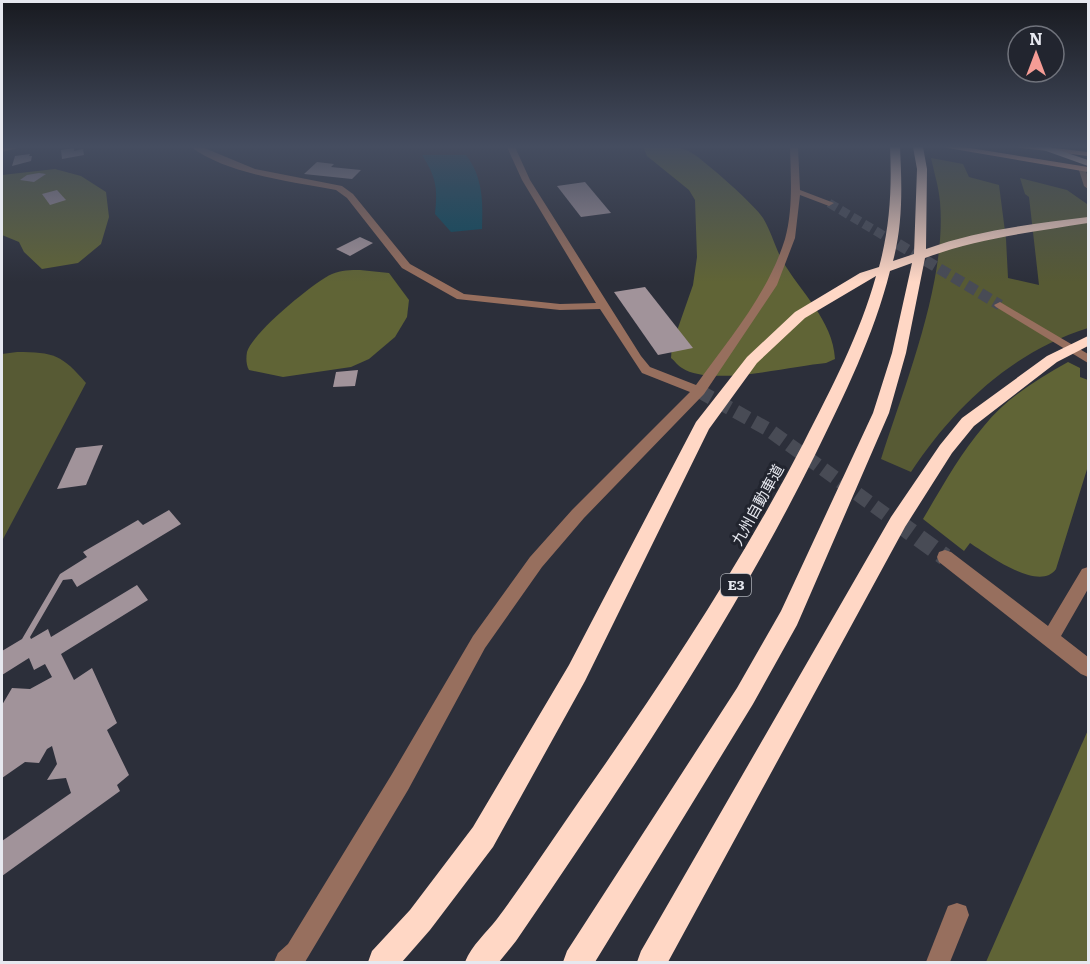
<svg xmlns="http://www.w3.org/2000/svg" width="1090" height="964" font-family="Literata,'Noto Sans JP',serif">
<rect width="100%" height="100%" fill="#2c2f3a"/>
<!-- green -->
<g fill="#575a34">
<path d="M 931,158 L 963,164 L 969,177 L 999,185 L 1006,239 L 1008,278 L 1039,285 L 1029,197 L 1025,194 L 1020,178 L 1067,190 L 1087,204 L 1088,328 C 1012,352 954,407 911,472 L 881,459 C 905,384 947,281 940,202 C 939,188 934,172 931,158 Z"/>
<path d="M 17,352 C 54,352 62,355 86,383 L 2,541 L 2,354 Z"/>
</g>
<!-- forest -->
<g fill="#606436">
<path d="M 643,147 C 659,147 678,144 692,153 C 706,162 755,205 763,218 C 771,231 775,247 782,260 C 800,292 833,320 835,359 L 826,363 C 791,366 710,387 682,368 C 678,366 675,361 671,358 L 672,345 L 693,285 L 697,257 L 695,200 L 689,190 L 647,156 Z"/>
<path d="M 55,169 L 81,176 L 106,192 L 109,217 L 101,244 L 78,263 L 42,269 L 24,252 L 19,242 L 2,235 L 2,175 Z"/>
<path d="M 360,270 L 389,273 L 409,300 L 407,317 L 395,337 L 369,359 L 351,367 L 283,377 L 249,370 C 246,365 246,358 247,352 C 252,333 314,282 332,274 C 341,270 351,270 360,270 Z"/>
<path d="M 1068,362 L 1080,368 L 1080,377 L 1088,380 L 1088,466 L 1056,569 C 1039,593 987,554 970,543 L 964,551 L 923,519 C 942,487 960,454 984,426 C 1006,398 1038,379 1068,362 Z"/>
<path d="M 1088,730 L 1088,962 L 986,962 Z"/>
</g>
<!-- water -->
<path fill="#0a4a5d" d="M 422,155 L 466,155 C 483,177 483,202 482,229 L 451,232 L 435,214 C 438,188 436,177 422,155 Z"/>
<!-- building -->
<g fill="#a1939a">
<path d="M 74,148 L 74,151 L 83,149 L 84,155 L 62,159 L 61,150 Z"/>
<path d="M 30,154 L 29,156 L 32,156 L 31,161 L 12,166 L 15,156 Z"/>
<path d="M 317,162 L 334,164 L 331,167 L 361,170 L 352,179 L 304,174 Z"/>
<path d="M 39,173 L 46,174 L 34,182 L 20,180 L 27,175 Z"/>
<path d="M 585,182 L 611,213 L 581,217 L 557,186 Z"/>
<path d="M 57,190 L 66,200 L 50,205 L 42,194 Z"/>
<path d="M 360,237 L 373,243 L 350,256 L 336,249 Z"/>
<path d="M 645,287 L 693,348 L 658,355 L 614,292 Z"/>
<path d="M 358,370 L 355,386 L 333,387 L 336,372 Z"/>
<path d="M 103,445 L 86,485 L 57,489 L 76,448 Z"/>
<path d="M 169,510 L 181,524 L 77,587 L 72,579 L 63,580 L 30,637 L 31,639 L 48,629 L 51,637 L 137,585 L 148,600 L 61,654 L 74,680 L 92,668 L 117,723 L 107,730 L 129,775 L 117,785 L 120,791 L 2,876 L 2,841 L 71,793 L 66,778 L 47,780 L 57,764 L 52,746 L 47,749 L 39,763 L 25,762 L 2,778 L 2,705 L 12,688 L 30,689 L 52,677 L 45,664 L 34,670 L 29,658 L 2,675 L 2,651 L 22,639 L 60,574 L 87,557 L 83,552 L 138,520 L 143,525 Z"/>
</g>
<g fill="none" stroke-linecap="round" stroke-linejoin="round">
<!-- minor-tunnel-far3 -->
<path stroke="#484b55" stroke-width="9" stroke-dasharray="9 4.5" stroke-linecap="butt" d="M 829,203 L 901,246"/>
<!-- minor-tunnel-far2 -->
<path stroke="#484b55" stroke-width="11" stroke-dasharray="11 5" stroke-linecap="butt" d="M 898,244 L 1000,305"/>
<!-- minor-tunnel-far1 -->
<path stroke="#484b55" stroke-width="14" stroke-dasharray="14 7" stroke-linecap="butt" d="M 699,391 L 769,430 L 899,524"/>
<!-- minor-tunnel -->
<path stroke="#484b55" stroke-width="18" stroke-dasharray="18 9" stroke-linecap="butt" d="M 897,522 L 945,557"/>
<!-- minor -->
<g fill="#976f5e" fill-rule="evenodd">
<path d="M 22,147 L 2,152 L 2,148 Z"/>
<path d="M 191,147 L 202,147 L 255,169 L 342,186 L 353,194 L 410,264 L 464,294 L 560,304 L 596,303 L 522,180 L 507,147 L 515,147 L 530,180 L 641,356 L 650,367 L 696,385 C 729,339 768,294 785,239 C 793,210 791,178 790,147 L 798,147 L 800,190 L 834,203 L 829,206 L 800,195 L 795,238 L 777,285 L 704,394 L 584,518 L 542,567 L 485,648 L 408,790 L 305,962 L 274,962 L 278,953 L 288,944 L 392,774 L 473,636 L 530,557 L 572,510 L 690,392 L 642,373 L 600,309 L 560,310 L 457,299 L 402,268 L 347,198 L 336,190 C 291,181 229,175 191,147 Z"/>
<path d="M 1078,167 L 1085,169 L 1088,177 L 1088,189 L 1084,186 Z"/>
<path d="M 1000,302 L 1088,354 L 1088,363 L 996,307 L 994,305 Z"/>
<path d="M 945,550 L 951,552 L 1048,626 L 1082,569 L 1088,567 L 1088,589 L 1061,636 L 1088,657 L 1088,677 L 1081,674 L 939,562 L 937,557 L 939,552 Z"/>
<path d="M 957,903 L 966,906 L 969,915 L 950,962 L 926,962 L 948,906 Z"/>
</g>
<!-- major -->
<g fill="#fead88" fill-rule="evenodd">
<path d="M 942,147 L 964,147 L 1088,167 L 1088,172 Z"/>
<path d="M 1013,147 L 1046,147 L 1088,152 L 1088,156 Z"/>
</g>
<!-- highway -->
<g fill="#ffd7c5" fill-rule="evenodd">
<path d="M 890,147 L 900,147 C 902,186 903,224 893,261 L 914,254 L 917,169 L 913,147 L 923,147 L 927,169 L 926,249 C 978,230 1033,224 1088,217 L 1088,223 C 1033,232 978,238 925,258 L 906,353 L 889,413 L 797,625 L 753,704 L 595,962 L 563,962 L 567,951 L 737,688 L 781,611 L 873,413 L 892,353 L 912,263 L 890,271 C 874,335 844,396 815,455 C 730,626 623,784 516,941 L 499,962 L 465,962 C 472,945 486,933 497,919 C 526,880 553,839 580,800 C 661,685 739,567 804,442 C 831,389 860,334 876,276 L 805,318 L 757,363 L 709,429 L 585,681 L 493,847 L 430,930 L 402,962 L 368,962 L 372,951 L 410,910 L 473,827 L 569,665 L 696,422 L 747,357 L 795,312 L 860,273 L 879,267 C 890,227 892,188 890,147 Z"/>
<path d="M 1035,147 L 1050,147 L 1088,160 L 1088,166 Z"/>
<path d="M 1088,336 L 1088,346 L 1057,362 L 974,426 L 952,453 L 905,527 L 668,962 L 637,962 L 641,951 L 891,517 L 940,445 L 962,418 L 1047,356 Z"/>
</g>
</g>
<!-- sky -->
<linearGradient id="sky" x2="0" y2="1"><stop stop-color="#181a20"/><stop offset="0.52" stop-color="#454d60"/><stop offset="1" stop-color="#454d60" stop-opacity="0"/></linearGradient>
<rect width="1090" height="282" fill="url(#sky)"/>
<g text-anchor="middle" stroke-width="6" stroke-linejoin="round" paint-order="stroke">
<!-- shield labels -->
<rect fill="#22252f" stroke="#abaeb5" stroke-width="1.5" x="721" y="574" width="30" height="22" rx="4.5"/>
<g font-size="14" font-weight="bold" fill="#e6e8ef">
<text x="736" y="590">E3</text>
</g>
<!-- street labels -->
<g font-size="15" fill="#e6e8ef" stroke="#22252f">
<text transform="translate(758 505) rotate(-61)" y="5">九州自動車道</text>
</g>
</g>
<!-- border -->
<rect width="1090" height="964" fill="none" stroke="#e6e8ef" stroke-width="6"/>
<!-- north arrow -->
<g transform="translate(1036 54)"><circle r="28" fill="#22252f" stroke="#70737c" stroke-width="1.5"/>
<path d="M0-4.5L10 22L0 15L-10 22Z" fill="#f59c95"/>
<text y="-9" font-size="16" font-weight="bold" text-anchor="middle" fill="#e6e8ef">N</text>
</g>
</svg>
